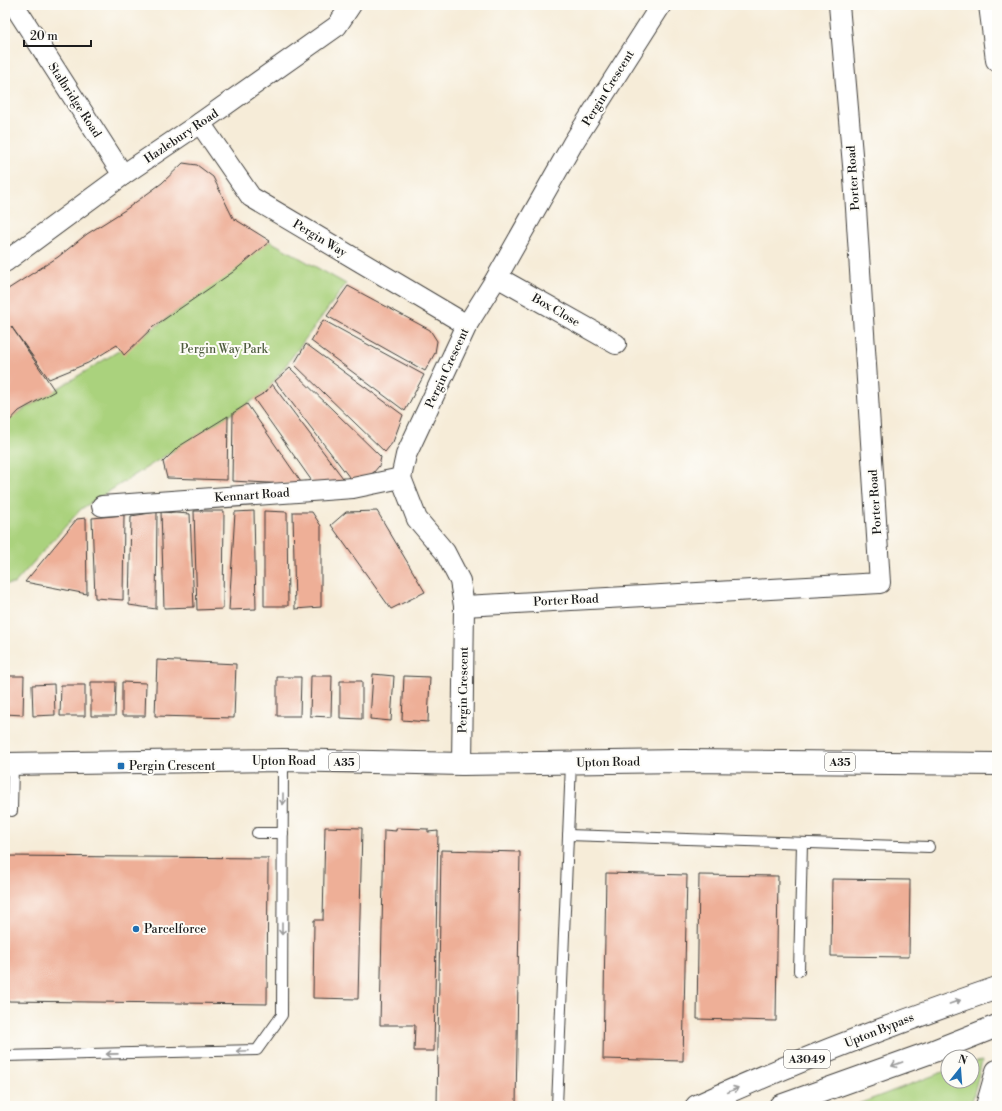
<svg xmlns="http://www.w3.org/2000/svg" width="1002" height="1111" font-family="'Libre Bodoni',serif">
<rect width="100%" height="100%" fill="#fdfcf7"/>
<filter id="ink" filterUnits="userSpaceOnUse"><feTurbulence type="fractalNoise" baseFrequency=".025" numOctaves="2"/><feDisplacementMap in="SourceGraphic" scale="8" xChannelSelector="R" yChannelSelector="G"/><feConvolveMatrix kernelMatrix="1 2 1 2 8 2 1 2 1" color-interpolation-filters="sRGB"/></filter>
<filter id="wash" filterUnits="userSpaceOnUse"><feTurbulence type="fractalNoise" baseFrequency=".012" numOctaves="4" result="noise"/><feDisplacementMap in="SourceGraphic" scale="16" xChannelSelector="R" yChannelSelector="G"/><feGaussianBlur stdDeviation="0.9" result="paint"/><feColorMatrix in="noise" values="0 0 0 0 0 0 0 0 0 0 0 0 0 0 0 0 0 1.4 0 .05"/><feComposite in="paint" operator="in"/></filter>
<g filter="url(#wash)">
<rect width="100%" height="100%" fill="#f6ecd8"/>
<!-- green -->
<g fill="#aad27d" stroke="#63774c">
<path d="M 270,241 L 346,284 L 266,392 L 81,509 L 14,584 L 5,584 L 5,421 L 146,334 Z"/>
<path d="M 982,1061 L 971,1106 L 853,1106 L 948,1070 L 948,1081 L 972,1081 L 972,1063 Z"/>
</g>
<g id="blocks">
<!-- building -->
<g fill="#eeaf97">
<path d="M 183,163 L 197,165 L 213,177 L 233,218 L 270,241 L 233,272 L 153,327 L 124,355 L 117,345 L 88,363 L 49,379 L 11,326 L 55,391 L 19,411 L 5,426 L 5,291 L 58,257 L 87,234 L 125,210 L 162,183 Z"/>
<path d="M 348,286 L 430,330 L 437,341 L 435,353 L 425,371 L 327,316 Z"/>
<path d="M 323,320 L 424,375 L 405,411 L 311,341 Z"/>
<path d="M 306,344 L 403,415 L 393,442 L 385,452 L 294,364 Z"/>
<path d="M 290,368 L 381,457 L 379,466 L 373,473 L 353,482 L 275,381 Z"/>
<path d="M 272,384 L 346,482 L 314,484 L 254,399 L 266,392 Z"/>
<path d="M 247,404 L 303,485 L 232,481 L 233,413 Z"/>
<path d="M 228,416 L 227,480 L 167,478 L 163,462 L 178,447 Z"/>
<path d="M 194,511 L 224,511 L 223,609 L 197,610 Z"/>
<path d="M 254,511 L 256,609 L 229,610 L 235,512 Z"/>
<path d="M 264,511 L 287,512 L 288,606 L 264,606 Z"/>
<path d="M 377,511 L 425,592 L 391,609 L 331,525 L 346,512 Z"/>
<path d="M 157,512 L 156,609 L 129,605 L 131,516 Z"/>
<path d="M 161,512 L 190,514 L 194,607 L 164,608 Z"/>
<path d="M 293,512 L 312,512 L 321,526 L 321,607 L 295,609 Z"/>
<path d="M 124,515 L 123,600 L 95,598 L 92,518 Z"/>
<path d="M 86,518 L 87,594 L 25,582 L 77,519 Z"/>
<path d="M 157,660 L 236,664 L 234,718 L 155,716 Z"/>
<path d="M 373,674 L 394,676 L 391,721 L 370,719 Z"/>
<path d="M 5,676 L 24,676 L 23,715 L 5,714 Z"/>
<path d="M 311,676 L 332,676 L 331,717 L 310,716 Z"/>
<path d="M 404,676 L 430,677 L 428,722 L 402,720 Z"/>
<path d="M 277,677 L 301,677 L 300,716 L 277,716 Z"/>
<path d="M 340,681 L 362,681 L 362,719 L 340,718 Z"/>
<path d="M 91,682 L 116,682 L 115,716 L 91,716 Z"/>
<path d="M 122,682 L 146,683 L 145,716 L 122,716 Z"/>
<path d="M 54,684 L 55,715 L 33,716 L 32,685 Z"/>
<path d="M 61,685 L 85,685 L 85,716 L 60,716 Z"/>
<path d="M 325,827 L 362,828 L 358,999 L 313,998 L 314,920 L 323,920 Z"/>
<path d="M 396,828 L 428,829 L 428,832 L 438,831 L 434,1051 L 414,1051 L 415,1025 L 380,1025 L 384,830 L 396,831 Z"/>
<path d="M 441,850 L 520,852 L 516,1106 L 437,1106 Z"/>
<path d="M 5,856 L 268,858 L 267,1004 L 5,1001 Z"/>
<path d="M 606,873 L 687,875 L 683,1061 L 603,1059 Z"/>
<path d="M 699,875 L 778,876 L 776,1021 L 697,1019 Z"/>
<path d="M 832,879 L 910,880 L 909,957 L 831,956 Z"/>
</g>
</g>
</g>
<g filter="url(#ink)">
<use href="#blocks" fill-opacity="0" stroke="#3d3b38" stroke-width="1"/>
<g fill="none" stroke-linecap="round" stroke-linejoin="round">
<!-- lane casing -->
<g stroke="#3d3b38" stroke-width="12">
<g id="lane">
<path d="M 12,811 L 13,764"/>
<path d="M 257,833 L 283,833"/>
<path d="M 568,835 L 929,847"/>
<path d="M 799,971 L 802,843"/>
<path d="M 5,1056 L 257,1050 L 282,1015 L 283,760"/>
<path d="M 557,1106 L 571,763"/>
</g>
</g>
<!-- street casing -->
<g stroke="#3d3b38" stroke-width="22">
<g id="street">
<path d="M 14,5 L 123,175"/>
<path d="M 200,123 L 251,197 L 467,325"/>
<path d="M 5,262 L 123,175 L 200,123 L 337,26 L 351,5"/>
<path d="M 497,277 L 616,344"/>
<path d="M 102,506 L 353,488 L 401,478"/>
<path d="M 464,606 L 880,583 L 854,177 L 839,5"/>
<path d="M 462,764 L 464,606 L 460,581 L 445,552 L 417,519 L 401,478 L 406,455 L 467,325 L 497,277 L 573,143 L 661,5"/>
</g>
</g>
<!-- primary casing -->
<g stroke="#3d3b38" stroke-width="24">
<g id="primary">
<path d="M 990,5 L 997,60"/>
<path d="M 987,1106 L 997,1071"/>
</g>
</g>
<!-- highway casing -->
<g stroke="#3d3b38" stroke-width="24">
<g id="highway">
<path d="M 5,764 L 283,760 L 462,764 L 683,761 L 997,764"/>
<path d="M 697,1106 C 795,1061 895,1023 997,988"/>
<path d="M 780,1106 L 934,1051 L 997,1026"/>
</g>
</g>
<!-- lane -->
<use href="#lane" stroke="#fff" stroke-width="10"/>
<!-- street -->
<use href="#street" stroke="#fff" stroke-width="20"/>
<!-- primary -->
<use href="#primary" stroke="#fff" stroke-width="22"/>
<!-- highway -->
<use href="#highway" stroke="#fff" stroke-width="22"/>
</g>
<!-- one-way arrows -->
<defs><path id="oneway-shaft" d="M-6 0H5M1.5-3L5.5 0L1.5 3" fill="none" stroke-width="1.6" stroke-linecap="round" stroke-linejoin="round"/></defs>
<g stroke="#999">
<use href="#oneway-shaft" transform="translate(283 799) rotate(90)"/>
<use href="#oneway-shaft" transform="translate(282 929) rotate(90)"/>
<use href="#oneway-shaft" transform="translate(955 1002) rotate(-19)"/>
<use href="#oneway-shaft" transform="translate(242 1051) rotate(177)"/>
<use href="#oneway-shaft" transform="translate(112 1054) rotate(179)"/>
<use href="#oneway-shaft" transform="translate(897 1064) rotate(160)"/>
<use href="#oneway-shaft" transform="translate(733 1090) rotate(-25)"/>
</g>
</g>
<!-- markers -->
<g fill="#1f6fb2" stroke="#fdfcf7" stroke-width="1.5">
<rect x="117" y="762" width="8" height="8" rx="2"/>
<circle cx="136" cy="929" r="4"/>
</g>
<g text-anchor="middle" stroke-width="4" stroke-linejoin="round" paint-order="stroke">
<!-- shield labels -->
<g fill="#fdfcf7" stroke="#605f5e" stroke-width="1">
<rect x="329" y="753" width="30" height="18" rx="3"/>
<rect x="825" y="753" width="30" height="18" rx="3"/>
<rect x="784" y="1050" width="46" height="18" rx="3"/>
</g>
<g font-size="11" font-weight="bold" fill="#1c1c1c">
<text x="344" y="766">A35</text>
<text x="840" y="766">A35</text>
<text x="807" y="1063">A3049</text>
</g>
<!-- street labels -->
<g font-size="12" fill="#1c1c1c" stroke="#fdfcf7">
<text transform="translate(608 88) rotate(-58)" y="4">Pergin Crescent</text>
<text transform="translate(75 100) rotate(57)" y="4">Stalbridge Road</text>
<text transform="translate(181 136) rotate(-34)" y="4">Hazlebury Road</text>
<text transform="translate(853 178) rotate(-94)" y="4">Porter Road</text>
<text transform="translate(320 238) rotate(31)" y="4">Pergin Way</text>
<text transform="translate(556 310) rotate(30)" y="4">Box Close</text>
<text transform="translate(447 368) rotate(-65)" y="4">Pergin Crescent</text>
<text transform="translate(252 495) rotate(-4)" y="4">Kennart Road</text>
<text transform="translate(875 502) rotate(-94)" y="4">Porter Road</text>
<text transform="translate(566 600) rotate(-3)" y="4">Porter Road</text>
<text transform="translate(463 690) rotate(-89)" y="4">Pergin Crescent</text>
<text x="284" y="765">Upton Road</text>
<text transform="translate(608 762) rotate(-1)" y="4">Upton Road</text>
<text transform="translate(879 1030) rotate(-22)" y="4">Upton Bypass</text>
</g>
<!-- park labels -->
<g font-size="12" fill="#4e5c3e" stroke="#fdfcf7">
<text x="224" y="353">Pergin Way Park</text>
</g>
<!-- poi labels -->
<g font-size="12" fill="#1c1c1c" stroke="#fdfcf7" text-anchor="start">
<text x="129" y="770">Pergin Crescent</text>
<text x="144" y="933">Parcelforce</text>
</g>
</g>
<!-- margin -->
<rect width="1002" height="1111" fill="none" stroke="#fdfcf7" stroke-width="20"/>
<!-- north arrow -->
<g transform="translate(960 1069) rotate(17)"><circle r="19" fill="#fdfcf7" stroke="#a3a29f"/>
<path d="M0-3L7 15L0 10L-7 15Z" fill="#1f6fb2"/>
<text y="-6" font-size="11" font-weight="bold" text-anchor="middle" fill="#1c1c1c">N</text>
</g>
<!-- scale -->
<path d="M24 40v6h67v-6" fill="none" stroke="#1c1c1c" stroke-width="2"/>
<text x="30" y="40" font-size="12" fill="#1c1c1c" stroke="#fdfcf7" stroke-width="3" paint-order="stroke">20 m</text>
</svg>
